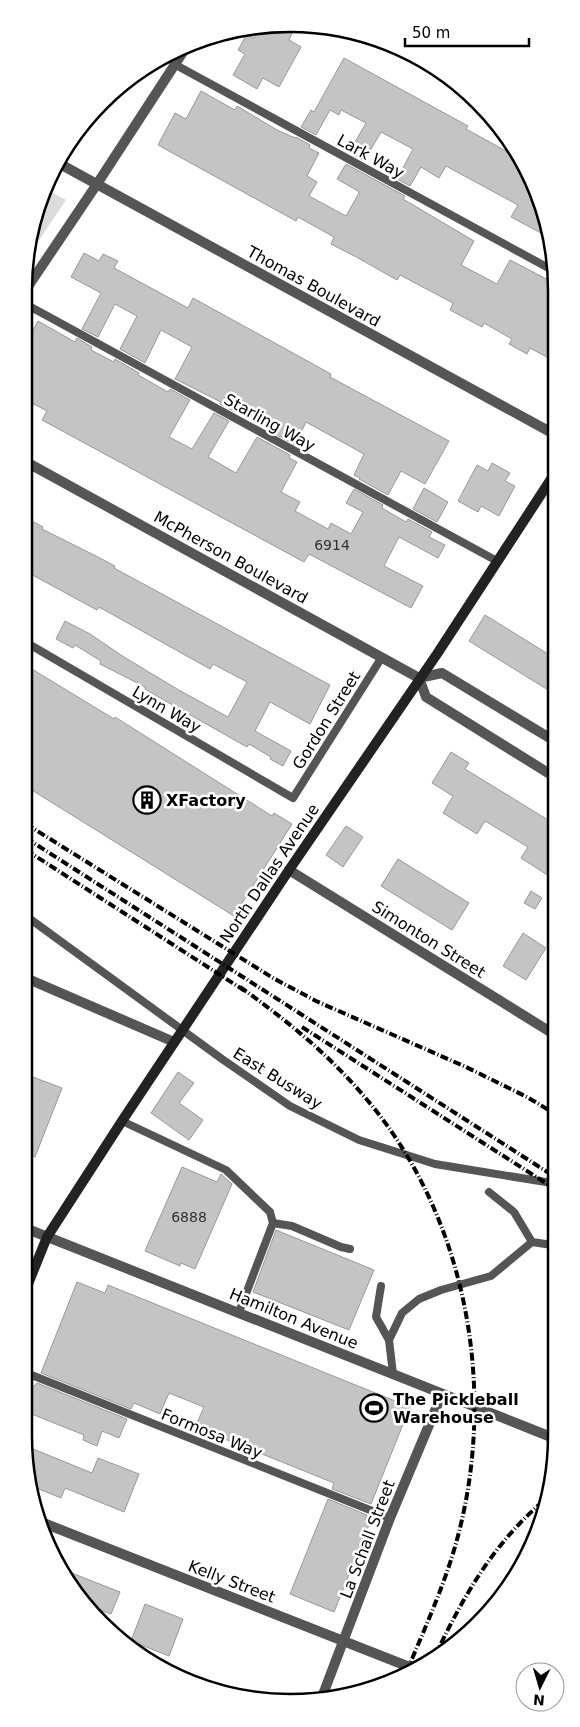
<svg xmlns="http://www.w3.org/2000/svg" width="580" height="1727" font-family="'DejaVu Sans',sans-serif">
<rect width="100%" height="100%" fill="#fff"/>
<!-- green -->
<path fill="#dcdcdc" d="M 49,191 L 66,200 L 29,255 L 29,238 Z"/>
<!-- building -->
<g fill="#c4c4c4" stroke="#999">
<path d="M 258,29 L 284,29 L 292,33 L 289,40 L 301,47 L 279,87 L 263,78 L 257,89 L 233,75 L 245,54 L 238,50 L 247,34 L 254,38 Z"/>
<path d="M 344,58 L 468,126 L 466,129 L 506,151 L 510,145 L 529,172 L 545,225 L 541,233 L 511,217 L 518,205 L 446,166 L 439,178 L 421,167 L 410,186 L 397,179 L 413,149 L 381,132 L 364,161 L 352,154 L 354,151 L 351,149 L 366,123 L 341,110 L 339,115 L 330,110 L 316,135 L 301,127 L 311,110 L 314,112 Z"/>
<path d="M 201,91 L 235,110 L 237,106 L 277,130 L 295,138 L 296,137 L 310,145 L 309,148 L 319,153 L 307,176 L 317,182 L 309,196 L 346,216 L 359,193 L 358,191 L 337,179 L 346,164 L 405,196 L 403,199 L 474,241 L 461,265 L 497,284 L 510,260 L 554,283 L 554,361 L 530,348 L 527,354 L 509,344 L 512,339 L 484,323 L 482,327 L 450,310 L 453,303 L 400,275 L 397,280 L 358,258 L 331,244 L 334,237 L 298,217 L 296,221 L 158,145 L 175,113 L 186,119 Z"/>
<path d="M 84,253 L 99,261 L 103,254 L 118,261 L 114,268 L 188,308 L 193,298 L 331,374 L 330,377 L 449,441 L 425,484 L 401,471 L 388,495 L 359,479 L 360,478 L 354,475 L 364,454 L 306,422 L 295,445 L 263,427 L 264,424 L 237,408 L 235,412 L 220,404 L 221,402 L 175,379 L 192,347 L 161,330 L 145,363 L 120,349 L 137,316 L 115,304 L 98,337 L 82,329 L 101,293 L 71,277 Z"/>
<path d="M 38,321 L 75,342 L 77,338 L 92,347 L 91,350 L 114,362 L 115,359 L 139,373 L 138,375 L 168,392 L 170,389 L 190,400 L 169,437 L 192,449 L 214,413 L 229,421 L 208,457 L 236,473 L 257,437 L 290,455 L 289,458 L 297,462 L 281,492 L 300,502 L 295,511 L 328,529 L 331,523 L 351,534 L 363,512 L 346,503 L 354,489 L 383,505 L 382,508 L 406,522 L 408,519 L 432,532 L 429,537 L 445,545 L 438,558 L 399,537 L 384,566 L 423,586 L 411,608 L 309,554 L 304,562 L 42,420 L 47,411 L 28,401 L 28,339 Z"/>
<path d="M 492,463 L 510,473 L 505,481 L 515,486 L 499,516 L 481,506 L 478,512 L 458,501 L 477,465 L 488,471 Z"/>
<path d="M 424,488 L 448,502 L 437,522 L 413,509 Z"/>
<path d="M 28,519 L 43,527 L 42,529 L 98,557 L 115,566 L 114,568 L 330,685 L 310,724 L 270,702 L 255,731 L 291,751 L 283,766 L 270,759 L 271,757 L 249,744 L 247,747 L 169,703 L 145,689 L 145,687 L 100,664 L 101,661 L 75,645 L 73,648 L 56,639 L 65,621 L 90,634 L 124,657 L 177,689 L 228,717 L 247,682 L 213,664 L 210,669 L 99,607 L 97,610 L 27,572 Z"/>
<path d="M 485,615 L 553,657 L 553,693 L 469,641 Z"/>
<path d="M 27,666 L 114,719 L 115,717 L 272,816 L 274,813 L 292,824 L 234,916 L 27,787 Z"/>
<path d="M 451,752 L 469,763 L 465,769 L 553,823 L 552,878 L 521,858 L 528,847 L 485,821 L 477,834 L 443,813 L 453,796 L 432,783 Z"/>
<path d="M 346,826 L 363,837 L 343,867 L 326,855 Z"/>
<path d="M 398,859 L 469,903 L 452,930 L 381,886 Z"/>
<path d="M 531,891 L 542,898 L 535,909 L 524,903 Z"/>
<path d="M 523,933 L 546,948 L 526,980 L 503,966 Z"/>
<path d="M 178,1072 L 194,1083 L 179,1103 L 203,1120 L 189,1140 L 151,1113 Z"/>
<path d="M 25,1074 L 62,1088 L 35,1157 L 25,1153 Z"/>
<path d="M 182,1167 L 217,1182 L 221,1174 L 232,1184 L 195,1269 L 181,1263 L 180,1266 L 145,1251 Z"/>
<path d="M 276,1230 L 374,1270 L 349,1330 L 253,1292 Z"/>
<path d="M 77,1282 L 105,1293 L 108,1285 L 410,1407 L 371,1504 L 332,1489 L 334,1483 L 195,1427 L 204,1407 L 169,1393 L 160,1414 L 134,1403 L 131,1409 L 41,1373 Z"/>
<path d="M 24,1382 L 35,1386 L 37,1383 L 127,1419 L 119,1438 L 102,1431 L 97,1446 L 83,1440 L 84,1435 L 24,1411 Z"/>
<path d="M 26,1446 L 92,1473 L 98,1458 L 139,1474 L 124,1512 L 65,1488 L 61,1498 L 34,1487 Z"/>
<path d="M 328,1499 L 367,1515 L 365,1520 L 370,1522 L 334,1612 L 290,1594 Z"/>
<path d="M 64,1570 L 120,1592 L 111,1614 L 84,1604 Z"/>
<path d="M 145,1604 L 183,1619 L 169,1656 L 131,1641 Z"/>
</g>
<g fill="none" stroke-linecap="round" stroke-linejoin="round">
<!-- lane -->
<g stroke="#555" stroke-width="8">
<path d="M 174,64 L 554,271"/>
<path d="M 29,306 L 497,561"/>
<path d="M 27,643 L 293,798 L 382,657"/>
<path d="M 26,916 L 222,1059 L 290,1106 L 359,1140 L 435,1164 L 552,1183"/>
<path d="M 122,1121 L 226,1170 L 270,1212 L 273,1223 L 239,1312"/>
<path d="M 489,1192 L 514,1212 L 532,1242 L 552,1245"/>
<path d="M 273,1223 L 292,1226 L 341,1247 L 350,1249"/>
<path d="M 381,1286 L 376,1317 L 389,1340"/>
<path d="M 24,1372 L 390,1518"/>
<path d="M 393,1374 L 389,1340 L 402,1313 L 419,1299 L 441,1290 L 491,1276 L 532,1242"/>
</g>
<!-- street -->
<g stroke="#555" stroke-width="10">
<path d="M 60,164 L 554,434"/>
<path d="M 29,285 L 97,184 L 183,52"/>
<path d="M 28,463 L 419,678 L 426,697 L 553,776"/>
<path d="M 419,678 L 442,673 L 553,740"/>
<path d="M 289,870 L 552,1033"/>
<path d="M 26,978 L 174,1042"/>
<path d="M 25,1228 L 551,1437"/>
<path d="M 41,1522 L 412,1668"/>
<path d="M 322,1697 L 390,1518 L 442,1394"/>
</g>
<!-- secondary -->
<path stroke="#222" stroke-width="10" d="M 24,1294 L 47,1237 L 122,1121 L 289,870 L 437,654 L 553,476"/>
<!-- rail -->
<g stroke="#000" stroke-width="4" stroke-dasharray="8 2.5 1 2.5" stroke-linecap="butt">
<path d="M 26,824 L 273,978 L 316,1001 L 466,1067 L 527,1097 L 552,1112"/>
<path d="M 26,838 L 552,1175"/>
<path d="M 26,850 L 245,991"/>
<path d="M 240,987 C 285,1019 327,1053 363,1095 C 465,1212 497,1383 459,1532 C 447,1580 426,1625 407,1671"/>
<path d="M 302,1027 L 552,1187"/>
<path d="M 435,1656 C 464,1595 494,1542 547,1498"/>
</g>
</g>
<!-- icons -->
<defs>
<g id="building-ring" transform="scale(1.4375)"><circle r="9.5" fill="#fff" stroke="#000" stroke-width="1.5"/><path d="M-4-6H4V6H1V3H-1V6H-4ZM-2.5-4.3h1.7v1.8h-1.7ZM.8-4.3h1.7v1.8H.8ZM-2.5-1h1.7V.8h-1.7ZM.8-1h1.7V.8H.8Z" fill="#000"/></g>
<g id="stadium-ring" transform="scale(1.4375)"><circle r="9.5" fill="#fff" stroke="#000" stroke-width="1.5"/><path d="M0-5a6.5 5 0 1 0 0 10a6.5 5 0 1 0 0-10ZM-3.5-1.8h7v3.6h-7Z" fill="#000"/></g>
</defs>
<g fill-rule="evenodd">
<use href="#building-ring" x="147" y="800"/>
<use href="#stadium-ring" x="374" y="1408"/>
</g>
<g text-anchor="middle" stroke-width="5" stroke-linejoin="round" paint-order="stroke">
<!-- number labels -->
<g font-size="14" fill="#313131">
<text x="332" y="550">6914</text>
<text x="189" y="1222">6888</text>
</g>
<!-- street labels -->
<g font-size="16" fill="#000" stroke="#fff">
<text transform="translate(371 156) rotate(29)" y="6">Lark Way</text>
<text transform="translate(314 286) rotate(29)" y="6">Thomas Boulevard</text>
<text transform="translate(270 422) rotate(29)" y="6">Starling Way</text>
<text transform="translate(231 557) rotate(29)" y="6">McPherson Boulevard</text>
<text transform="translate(167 709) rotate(30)" y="6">Lynn Way</text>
<text transform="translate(326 720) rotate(-58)" y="6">Gordon Street</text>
<text transform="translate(269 873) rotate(-56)" y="6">North Dallas Avenue</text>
<text transform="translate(429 939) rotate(32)" y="6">Simonton Street</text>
<text transform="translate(278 1078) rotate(32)" y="6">East Busway</text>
<text transform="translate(294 1318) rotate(22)" y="6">Hamilton Avenue</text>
<text transform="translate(212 1433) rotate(22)" y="6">Formosa Way</text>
<text transform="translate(367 1539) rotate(-69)" y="6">La Schall Street</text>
<text transform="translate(232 1581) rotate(21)" y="6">Kelly Street</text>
</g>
<!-- poi labels -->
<g font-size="16" font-weight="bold" fill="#000" stroke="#fff" text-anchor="start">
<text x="166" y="806">XFactory</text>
<text x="393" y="1405">The Pickleball<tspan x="393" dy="18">Warehouse</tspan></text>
</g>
</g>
<!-- crop -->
<path d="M0 0H580V1727H0ZM290 32H290A258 258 0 0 1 548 290V1436A258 258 0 0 1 290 1694H290A258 258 0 0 1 32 1436V290A258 258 0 0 1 290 32Z" fill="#fff" fill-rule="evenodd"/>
<path fill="none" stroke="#000" stroke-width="2.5" d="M290 32H290A258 258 0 0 1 548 290V1436A258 258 0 0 1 290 1694H290A258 258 0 0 1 32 1436V290A258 258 0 0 1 290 32Z"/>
<!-- north arrow -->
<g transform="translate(540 1687) rotate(185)"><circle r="24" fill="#ffffff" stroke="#999999"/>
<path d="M0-4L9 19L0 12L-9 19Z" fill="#000000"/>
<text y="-8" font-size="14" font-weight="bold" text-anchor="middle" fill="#000000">N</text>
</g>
<!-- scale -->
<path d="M405 38v8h124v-8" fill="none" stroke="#000000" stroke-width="2.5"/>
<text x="412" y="38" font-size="15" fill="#000000" stroke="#ffffff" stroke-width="4" paint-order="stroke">50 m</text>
</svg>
